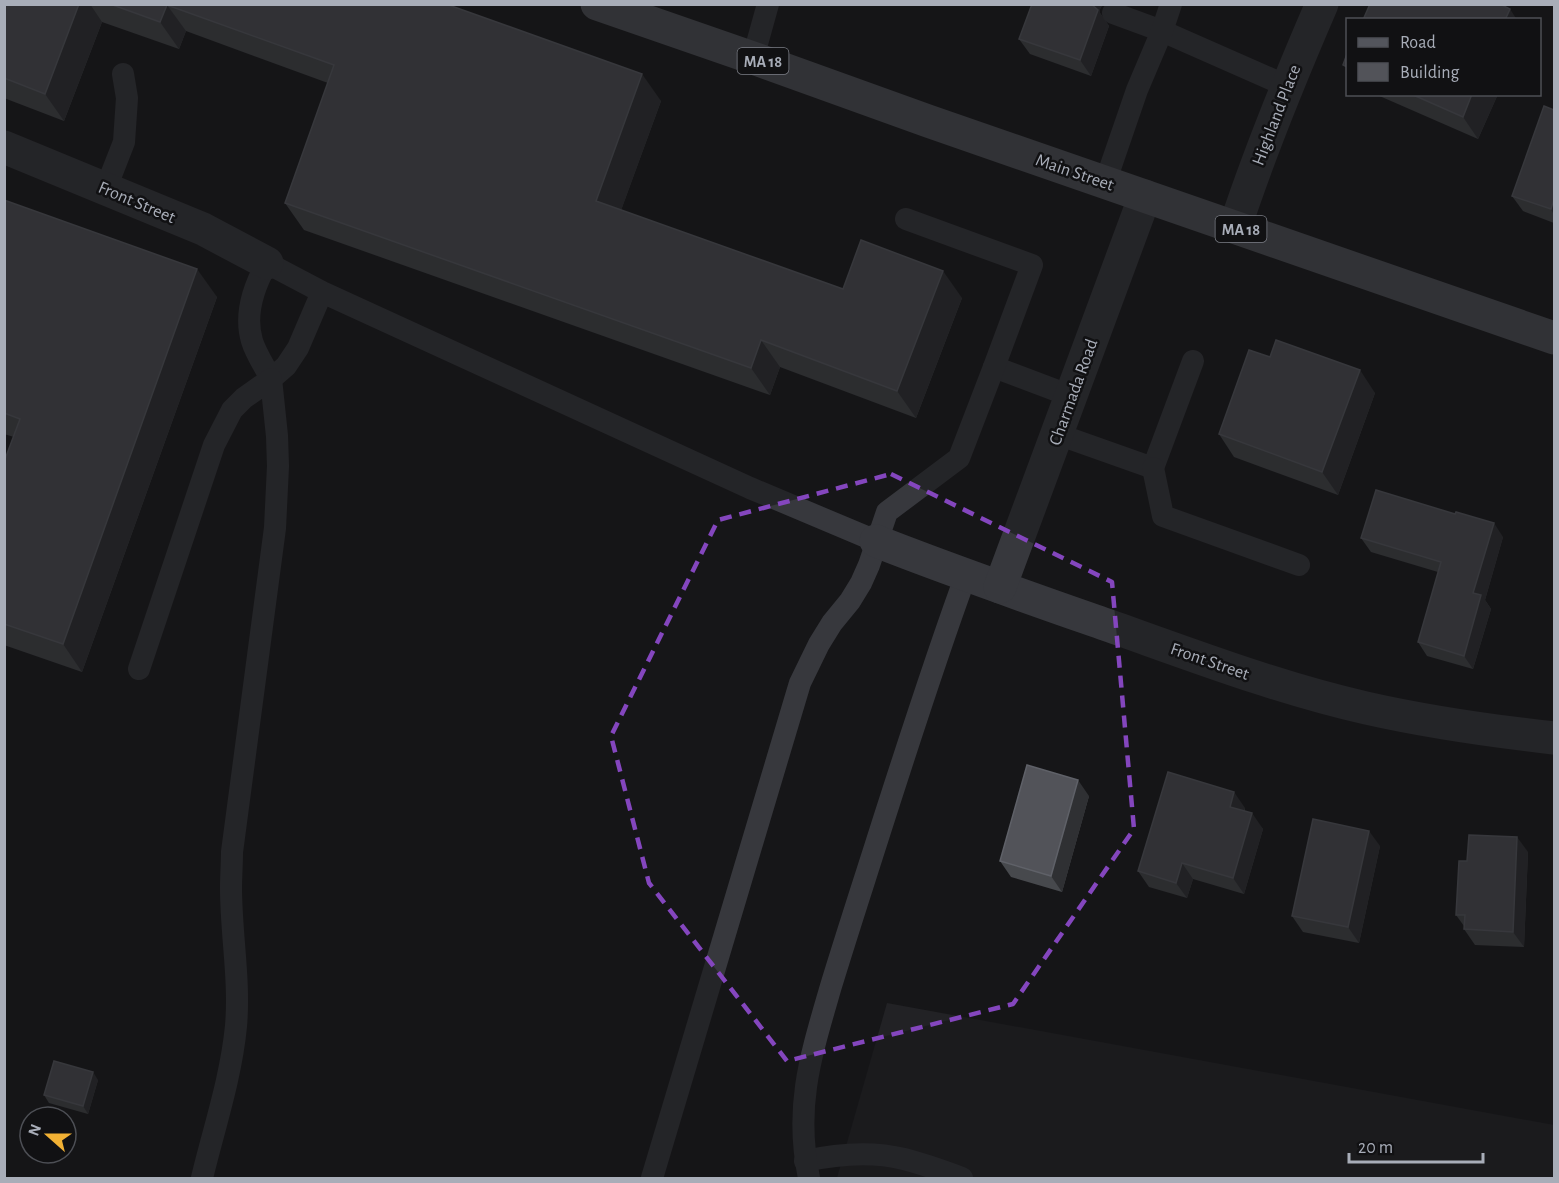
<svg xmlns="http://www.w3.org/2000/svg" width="1559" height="1183" font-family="'Alegreya Sans',sans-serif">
<rect width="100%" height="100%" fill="#161618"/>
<!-- built -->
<path fill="#222225" d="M 887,1003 L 1554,1125 L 1554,1178 L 837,1178 Z"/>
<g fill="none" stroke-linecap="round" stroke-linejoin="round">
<!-- lane -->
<g stroke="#37383d" stroke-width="22">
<path d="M 1113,13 L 1162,31 L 1287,86"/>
<path d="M 753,58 L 768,4"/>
<path d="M 1105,183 L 1137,90 L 1162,31 L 1171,4"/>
<path d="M 106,188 L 124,142 L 127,98 L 123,74"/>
<path d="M 322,292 L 298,348 L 286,366 L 271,379 C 265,367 256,354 252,341 C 244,314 254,286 267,263 L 322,292 L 750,488 L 876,541"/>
<path d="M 994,367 L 1071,396"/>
<path d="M 1057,434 L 1153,468 L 1193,361"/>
<path d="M 1153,468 L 1163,516 L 1299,565"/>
<path d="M 139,669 L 214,445 L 232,410 L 244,398 L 271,379 L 277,436 L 278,466 L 275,528 L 232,852 C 232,864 231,876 231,888 C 231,934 240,980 236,1026 C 231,1078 214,1128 202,1178"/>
<path d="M 805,1161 C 837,1154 872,1151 904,1159 C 924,1164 943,1171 962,1178"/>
<path d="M 652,1178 L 800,683 L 819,644 L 832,623 L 850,601 L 861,583 L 869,565 L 887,512 L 959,458 L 994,367 L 1032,265 L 906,219"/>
<path d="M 809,1178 C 794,1106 811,1055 831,986 C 845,940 860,894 875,847 C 904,756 933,665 966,575"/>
</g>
<!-- street -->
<g stroke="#37383d" stroke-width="33">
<path d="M 4,147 L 203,229 L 267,263"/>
<path d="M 1235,227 C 1260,151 1290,78 1322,4"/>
<path d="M 876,541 C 952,571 1030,598 1107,625 C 1192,655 1278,688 1366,708 C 1428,722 1491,731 1554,738"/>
<path d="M 1000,587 L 1145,196"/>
</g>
<!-- primary -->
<path stroke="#53555c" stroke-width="33" d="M 597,4 L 753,58 L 928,121 L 1554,338"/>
</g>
<!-- wall -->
<g fill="#47494d">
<path d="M 4,4 L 446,4 L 661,101 L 621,210 L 843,289 L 962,298 L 916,418 L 780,367 L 770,395 L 304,230 L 285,203 L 328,83 L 186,31 L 179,49 L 102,22 L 64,121 L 4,98 Z"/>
<path d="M 1032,4 L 1103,4 L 1100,9 L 1100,13 L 1109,26 L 1091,76 L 1030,54 L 1019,39 Z"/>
<path d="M 1375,94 L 1498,94 L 1478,139 Z"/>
<path d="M 1554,110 L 1554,223 L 1523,211 L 1512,196 Z"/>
<path d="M 4,200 L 217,297 L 82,672 L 4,645 L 4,462 L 14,437 L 4,434 Z"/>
<path d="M 1270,357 L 1375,393 L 1338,495 L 1234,457 L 1219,434 Z"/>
<path d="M 1503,537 L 1485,600 L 1491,609 L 1473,669 L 1427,656 L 1418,642 L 1438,572 L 1371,552 L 1361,538 Z"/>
<path d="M 1089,796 L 1062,892 L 1011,877 L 1000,861 Z"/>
<path d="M 1245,808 L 1245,811 L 1263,829 L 1244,894 L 1193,879 L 1187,898 L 1149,887 L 1138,871 Z"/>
<path d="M 1380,846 L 1359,943 L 1303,932 L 1292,916 Z"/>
<path d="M 1528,852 L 1524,947 L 1475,945 L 1464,929 L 1464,926 L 1456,915 L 1467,861 Z"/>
<path d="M 98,1080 L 88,1114 L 49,1103 L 44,1095 Z"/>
</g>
<!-- shaded-wall -->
<g fill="#2f3033">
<path d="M 79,4 L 90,4 L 102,22 L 64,121 L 45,94 Z"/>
<path d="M 1091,4 L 1103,4 L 1100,9 L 1100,13 L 1109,26 L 1091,76 L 1080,60 Z"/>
<path d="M 167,5 L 186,31 L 179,49 L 160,22 Z"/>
<path d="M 1510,9 L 1517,20 L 1505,20 Z"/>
<path d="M 642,74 L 661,101 L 615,227 L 596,201 Z"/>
<path d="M 1472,94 L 1498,94 L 1478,139 L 1463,117 Z"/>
<path d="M 1554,199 L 1554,215 L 1551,209 Z"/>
<path d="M 197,269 L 217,297 L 82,672 L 63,644 Z"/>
<path d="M 943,271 L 962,298 L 916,418 L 897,391 Z"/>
<path d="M 761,340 L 780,367 L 770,395 L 751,368 Z"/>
<path d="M 1360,370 L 1375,393 L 1338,495 L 1322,472 Z"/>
<path d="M 1494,523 L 1503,537 L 1485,600 L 1491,609 L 1473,669 L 1464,656 L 1473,593 Z"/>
<path d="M 1078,780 L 1089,796 L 1062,892 L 1051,876 Z"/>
<path d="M 1234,792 L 1245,808 L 1241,822 L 1230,807 Z"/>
<path d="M 1252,813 L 1263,829 L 1244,894 L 1233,878 Z"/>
<path d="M 1369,831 L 1380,846 L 1359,943 L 1348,927 Z"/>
<path d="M 1517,837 L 1528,852 L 1524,947 L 1513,932 Z"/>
<path d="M 1182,863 L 1193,879 L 1187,898 L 1176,883 Z"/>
<path d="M 93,1072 L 98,1080 L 88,1114 L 83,1106 Z"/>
</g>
<!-- building -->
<g fill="#525359" stroke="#5f6168" stroke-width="1.5">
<path d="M 4,4 L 79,4 L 45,94 L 4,78 Z"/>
<path d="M 110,4 L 446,4 L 642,74 L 596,201 L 843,289 L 861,240 L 943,271 L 897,391 L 761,340 L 751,368 L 285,203 L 334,65 L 167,5 L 160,22 Z"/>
<path d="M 1032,4 L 1091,4 L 1098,10 L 1080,60 L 1019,39 Z"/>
<path d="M 1370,4 L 1500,4 L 1510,9 L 1505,20 L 1363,20 Z"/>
<path d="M 1347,54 L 1347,67 L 1343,65 Z"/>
<path d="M 1411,94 L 1472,94 L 1463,117 Z"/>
<path d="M 1544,106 L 1554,110 L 1554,199 L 1551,209 L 1512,196 Z"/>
<path d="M 4,200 L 197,269 L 63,644 L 4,624 L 4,462 L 20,419 L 4,413 Z"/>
<path d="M 1276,340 L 1360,370 L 1322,472 L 1219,434 L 1249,350 L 1270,357 Z"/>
<path d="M 1376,490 L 1455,514 L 1456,512 L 1494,523 L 1473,593 L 1481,595 L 1464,656 L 1418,642 L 1441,562 L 1361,538 Z"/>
<path d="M 1027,765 L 1078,780 L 1051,876 L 1000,861 Z"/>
<path d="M 1168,772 L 1234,792 L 1230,807 L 1252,813 L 1233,878 L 1182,863 L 1176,883 L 1138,871 Z"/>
<path d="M 1313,819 L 1369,831 L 1348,927 L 1292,916 Z"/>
<path d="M 1469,835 L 1517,837 L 1513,932 L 1464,929 L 1465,915 L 1456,915 L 1459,861 L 1467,861 Z"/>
<path d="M 54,1061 L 93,1072 L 83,1106 L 44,1095 Z"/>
</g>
<!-- marked area -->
<path d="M0 0H1559V1183H0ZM 891,474 L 1112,582 L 1134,829 L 1013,1004 L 787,1061 L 649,883 L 611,736 L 718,520 Z" fill="#161618" fill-opacity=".55" fill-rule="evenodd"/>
<path fill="none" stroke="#8446be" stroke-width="4.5" stroke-dasharray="12 8" stroke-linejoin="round" d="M 891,474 L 1112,582 L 1134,829 L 1013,1004 L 787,1061 L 649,883 L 611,736 L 718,520 Z"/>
<g text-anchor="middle" stroke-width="5" stroke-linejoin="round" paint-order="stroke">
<!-- shield labels -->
<g fill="#111113" stroke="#7b7e86" stroke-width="1.5">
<rect x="737.5" y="48" width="51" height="26" rx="4.5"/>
<rect x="1215.5" y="216" width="51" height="26" rx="4.5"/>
</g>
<g font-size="16" font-weight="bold" fill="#a8adb8">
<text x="763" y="67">MA 18</text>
<text x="1241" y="235">MA 18</text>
</g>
<!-- street labels -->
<g font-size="18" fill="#a8adb8" stroke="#111113">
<text transform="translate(1276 115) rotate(-69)" y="6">Highland Place</text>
<text transform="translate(1075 172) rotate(19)" y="6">Main Street</text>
<text transform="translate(137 202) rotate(23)" y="6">Front Street</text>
<text transform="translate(1073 392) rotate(-70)" y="6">Charmada Road</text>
<text transform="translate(1210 661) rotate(19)" y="6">Front Street</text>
</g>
</g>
<!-- border -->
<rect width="1559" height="1183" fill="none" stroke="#a8adb8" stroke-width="12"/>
<!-- legend -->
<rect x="1346" y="18" width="195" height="78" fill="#111113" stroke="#4d4f55" stroke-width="1.5"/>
<rect x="1358" y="38" width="30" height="9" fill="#53555c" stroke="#4d4f55" stroke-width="1.5"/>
<text x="1400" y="48" font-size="18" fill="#a8adb8">Road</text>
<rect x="1358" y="63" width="30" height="18" fill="#525359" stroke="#4d4f55" stroke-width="1.5"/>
<text x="1400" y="78" font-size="18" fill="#a8adb8">Building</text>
<!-- north arrow -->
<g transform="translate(48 1135) rotate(291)"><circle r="28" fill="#111113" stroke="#4d4f55" stroke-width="1.5"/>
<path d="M0-4.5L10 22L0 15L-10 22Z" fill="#f2b134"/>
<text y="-9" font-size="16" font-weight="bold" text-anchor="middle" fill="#a8adb8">N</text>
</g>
<!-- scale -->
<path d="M1349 1153v9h134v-9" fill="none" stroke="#a8adb8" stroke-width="3"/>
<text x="1358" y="1153" font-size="18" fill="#a8adb8" stroke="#111113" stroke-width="4.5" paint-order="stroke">20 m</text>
</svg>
